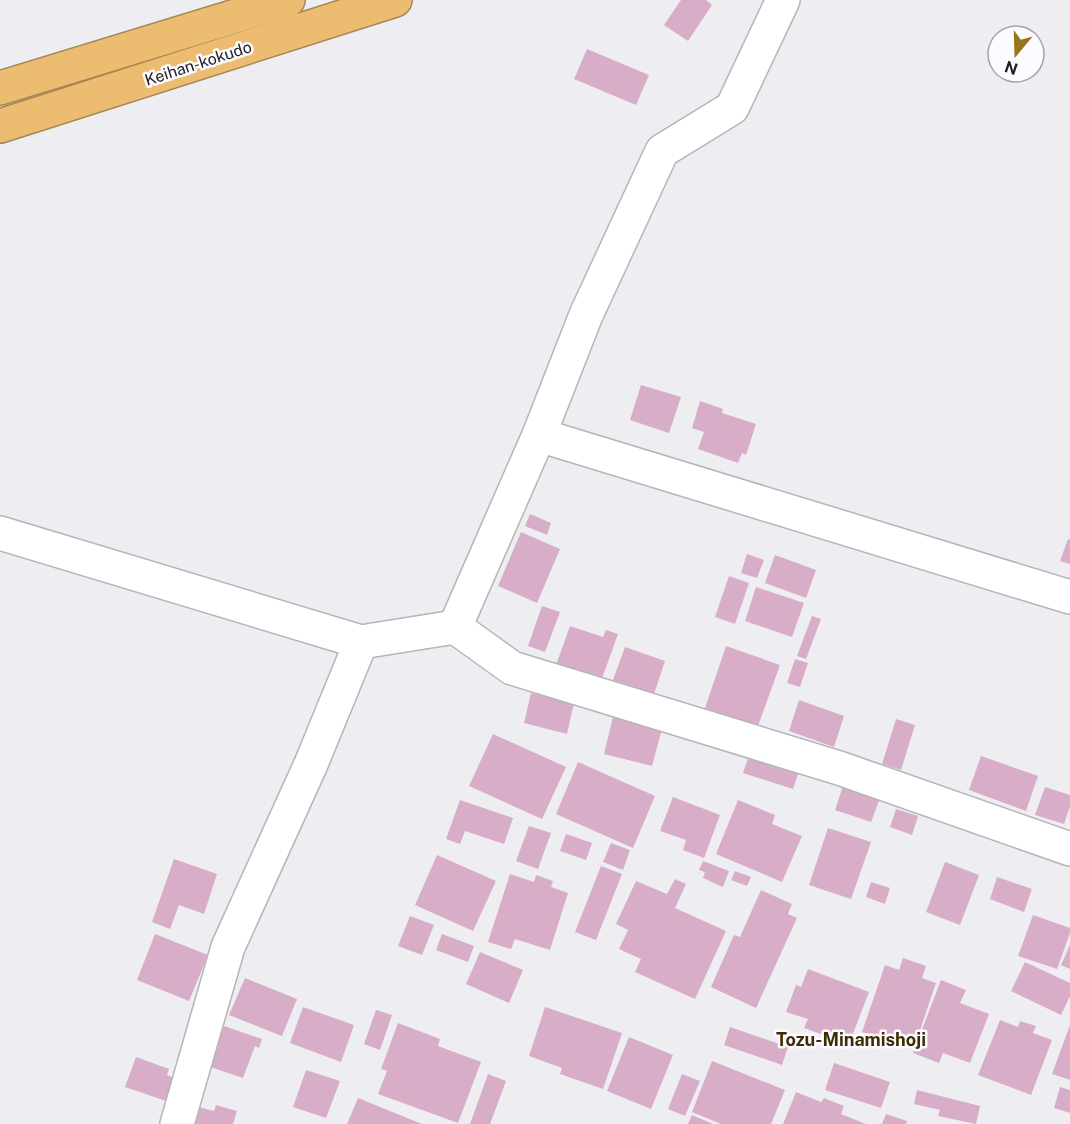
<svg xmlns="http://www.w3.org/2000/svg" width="1070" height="1124" font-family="'Public Sans',sans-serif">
<rect width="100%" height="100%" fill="#eeeef2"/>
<!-- building -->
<g fill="#d8adc7">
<path d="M 681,0 L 706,0 L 712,5 L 688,41 L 664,25 Z"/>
<path d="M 587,49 L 649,75 L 636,105 L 574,79 Z"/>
<path d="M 641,385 L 681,397 L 669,433 L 630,420 Z"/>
<path d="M 700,401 L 723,409 L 722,413 L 756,424 L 746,455 L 742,453 L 738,463 L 698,449 L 704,432 L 692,428 Z"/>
<path d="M 530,514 L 551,523 L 547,535 L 525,526 Z"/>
<path d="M 521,532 L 560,549 L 537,603 L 498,586 Z"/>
<path d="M 1068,539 L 1070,540 L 1070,564 L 1060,561 Z"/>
<path d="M 747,554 L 764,560 L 757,578 L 741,573 Z"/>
<path d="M 775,555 L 816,570 L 806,598 L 765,583 Z"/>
<path d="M 729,576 L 749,583 L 735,624 L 715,617 Z"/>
<path d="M 756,587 L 804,603 L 792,637 L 745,621 Z"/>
<path d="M 542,606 L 560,612 L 545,652 L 528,646 Z"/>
<path d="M 812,616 L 821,619 L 806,659 L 797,656 Z"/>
<path d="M 570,626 L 603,637 L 606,630 L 618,634 L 601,681 L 556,665 Z"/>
<path d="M 726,646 L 780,665 L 758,726 L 705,708 Z"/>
<path d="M 625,647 L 665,661 L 654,694 L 613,680 Z"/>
<path d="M 795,659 L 808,663 L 800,687 L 787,683 Z"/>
<path d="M 531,693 L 574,703 L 567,734 L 524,723 Z"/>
<path d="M 799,700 L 844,716 L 834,747 L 789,731 Z"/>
<path d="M 613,717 L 662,729 L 652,766 L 604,754 Z"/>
<path d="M 896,719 L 915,725 L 901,770 L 882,764 Z"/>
<path d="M 493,734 L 566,767 L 542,819 L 469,786 Z"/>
<path d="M 749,755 L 799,771 L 793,789 L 743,773 Z"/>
<path d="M 981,756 L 1038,776 L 1026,811 L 969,790 Z"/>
<path d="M 578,762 L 655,796 L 633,848 L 556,814 Z"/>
<path d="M 843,786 L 880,798 L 871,822 L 835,810 Z"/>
<path d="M 1045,787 L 1070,795 L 1070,806 L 1064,824 L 1035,815 Z"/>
<path d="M 673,797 L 720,815 L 704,858 L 683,850 L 686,840 L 660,831 Z"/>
<path d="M 460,800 L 513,818 L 504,844 L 465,831 L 460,844 L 446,839 Z"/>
<path d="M 738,800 L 775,815 L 772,824 L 802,836 L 782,882 L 716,854 Z"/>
<path d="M 896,809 L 918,816 L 912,835 L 890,827 Z"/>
<path d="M 529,826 L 551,833 L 538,869 L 516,861 Z"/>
<path d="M 828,828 L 871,842 L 851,899 L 809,885 Z"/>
<path d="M 566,834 L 592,843 L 586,860 L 560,851 Z"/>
<path d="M 611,843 L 630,850 L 623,870 L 603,862 Z"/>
<path d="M 437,855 L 496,881 L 473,931 L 415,905 Z"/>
<path d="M 174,859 L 217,874 L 204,914 L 179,905 L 170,929 L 152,922 Z"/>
<path d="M 703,861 L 729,871 L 723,887 L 703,878 L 705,872 L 699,870 Z"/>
<path d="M 945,862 L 979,875 L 960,925 L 926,912 Z"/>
<path d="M 601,866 L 622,874 L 596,940 L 575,932 Z"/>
<path d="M 735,871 L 751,877 L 747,886 L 731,880 Z"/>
<path d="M 510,874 L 534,882 L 536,875 L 553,881 L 551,887 L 568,893 L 550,950 L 515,939 L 511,949 L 488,942 Z"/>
<path d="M 997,877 L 1032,889 L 1024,912 L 990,899 Z"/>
<path d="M 675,879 L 686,884 L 675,908 L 726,931 L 695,999 L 635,972 L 641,959 L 619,949 L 628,930 L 616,924 L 636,881 L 667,894 Z"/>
<path d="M 871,882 L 890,888 L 885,904 L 866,897 Z"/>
<path d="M 761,890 L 792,904 L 788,914 L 797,918 L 756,1008 L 711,987 L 734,935 L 740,937 Z"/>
<path d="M 1033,915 L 1070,928 L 1070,933 L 1057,969 L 1018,956 Z"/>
<path d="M 410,916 L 434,925 L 422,955 L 398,946 Z"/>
<path d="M 155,934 L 208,955 L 189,1001 L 137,980 Z"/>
<path d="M 442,934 L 474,946 L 468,962 L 436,950 Z"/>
<path d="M 1070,945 L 1070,969 L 1061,965 Z"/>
<path d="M 480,952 L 523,970 L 509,1003 L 466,984 Z"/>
<path d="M 903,958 L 926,966 L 922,978 L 936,983 L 916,1042 L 896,1035 L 893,1042 L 862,1032 L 885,965 L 899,970 Z"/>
<path d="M 1025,962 L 1070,983 L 1070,996 L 1061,1015 L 1011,991 Z"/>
<path d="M 808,969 L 869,992 L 849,1044 L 804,1028 L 808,1019 L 786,1012 L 796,985 L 801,987 Z"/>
<path d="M 245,978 L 297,999 L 282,1036 L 229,1015 Z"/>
<path d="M 941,980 L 966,990 L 960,1003 L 989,1014 L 970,1063 L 943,1053 L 939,1063 L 913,1053 Z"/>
<path d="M 303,1007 L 354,1025 L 341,1062 L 290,1043 Z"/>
<path d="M 545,1007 L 622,1033 L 603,1089 L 560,1074 L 562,1068 L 529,1056 Z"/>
<path d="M 376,1010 L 392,1015 L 380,1050 L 364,1044 Z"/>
<path d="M 1000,1020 L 1018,1027 L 1020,1021 L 1036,1026 L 1033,1033 L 1052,1040 L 1031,1095 L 978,1075 Z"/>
<path d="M 398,1023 L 440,1039 L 438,1046 L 481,1062 L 458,1123 L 378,1094 L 387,1071 L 381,1069 Z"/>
<path d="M 1070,1025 L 1070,1080 L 1052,1074 Z"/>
<path d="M 224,1026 L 262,1039 L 259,1048 L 255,1046 L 243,1078 L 210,1067 Z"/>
<path d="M 730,1027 L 788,1047 L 782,1065 L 724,1045 Z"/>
<path d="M 629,1037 L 673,1055 L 651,1109 L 607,1091 Z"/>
<path d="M 136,1057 L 169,1069 L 167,1075 L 174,1078 L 166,1101 L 125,1087 Z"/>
<path d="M 712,1061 L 785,1090 L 771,1124 L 721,1124 L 692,1112 Z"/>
<path d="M 834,1063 L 890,1082 L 881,1108 L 825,1090 Z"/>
<path d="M 306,1070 L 340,1081 L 326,1118 L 293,1107 Z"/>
<path d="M 488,1074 L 506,1081 L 490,1124 L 470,1124 Z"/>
<path d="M 682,1074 L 700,1081 L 685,1116 L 668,1109 Z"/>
<path d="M 1060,1087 L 1070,1090 L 1070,1113 L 1054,1108 Z"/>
<path d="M 917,1090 L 980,1106 L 976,1124 L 938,1116 L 940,1110 L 914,1104 Z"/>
<path d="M 796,1092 L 821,1102 L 824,1098 L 844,1106 L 841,1114 L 866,1124 L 783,1124 Z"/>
<path d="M 358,1098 L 422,1124 L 347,1124 Z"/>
<path d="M 216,1105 L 237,1111 L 233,1124 L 194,1124 L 199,1107 L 214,1111 Z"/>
<path d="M 886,1114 L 907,1121 L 906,1124 L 882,1124 Z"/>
<path d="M 692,1115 L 713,1124 L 688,1124 Z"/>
</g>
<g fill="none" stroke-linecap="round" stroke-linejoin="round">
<!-- minor casing -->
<g stroke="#b5b5b9" stroke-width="36">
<g id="minor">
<path d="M 539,435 L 1070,597"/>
<path d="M 0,533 L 361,642 L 455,627 L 512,668 L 839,768 L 1070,849"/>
<path d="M 455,627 L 539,435 L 586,315 L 662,151 L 732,108 L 783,0"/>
<path d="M 177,1124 L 228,947 L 311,764 L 361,642"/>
</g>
</g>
<!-- highway casing -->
<g stroke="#a58655" stroke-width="36">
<g id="highway">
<path d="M 0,88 L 288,0"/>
<path d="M 0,126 L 395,0"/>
</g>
</g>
<!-- minor -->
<use href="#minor" stroke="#fff" stroke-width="33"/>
<!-- highway -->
<use href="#highway" stroke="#ecbd70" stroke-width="33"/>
</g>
<g text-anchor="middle" stroke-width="5" stroke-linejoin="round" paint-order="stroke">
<!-- street labels -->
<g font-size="16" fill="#212122" stroke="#fcfbff">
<text transform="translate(198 63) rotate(-18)" y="6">Keihan-kokudo</text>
</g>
<!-- neighbourhood labels -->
<g font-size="18" font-weight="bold" fill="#3d2d03" stroke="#fcfbff">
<text x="851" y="1046">Tozu-Minamishoji</text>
</g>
</g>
<!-- north arrow -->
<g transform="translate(1016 54) rotate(199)"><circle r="28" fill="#fcfbff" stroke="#a4a4a7" stroke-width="1.5"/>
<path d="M0-4.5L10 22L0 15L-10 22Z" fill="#96751d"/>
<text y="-9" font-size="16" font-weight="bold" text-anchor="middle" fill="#212122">N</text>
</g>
</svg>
